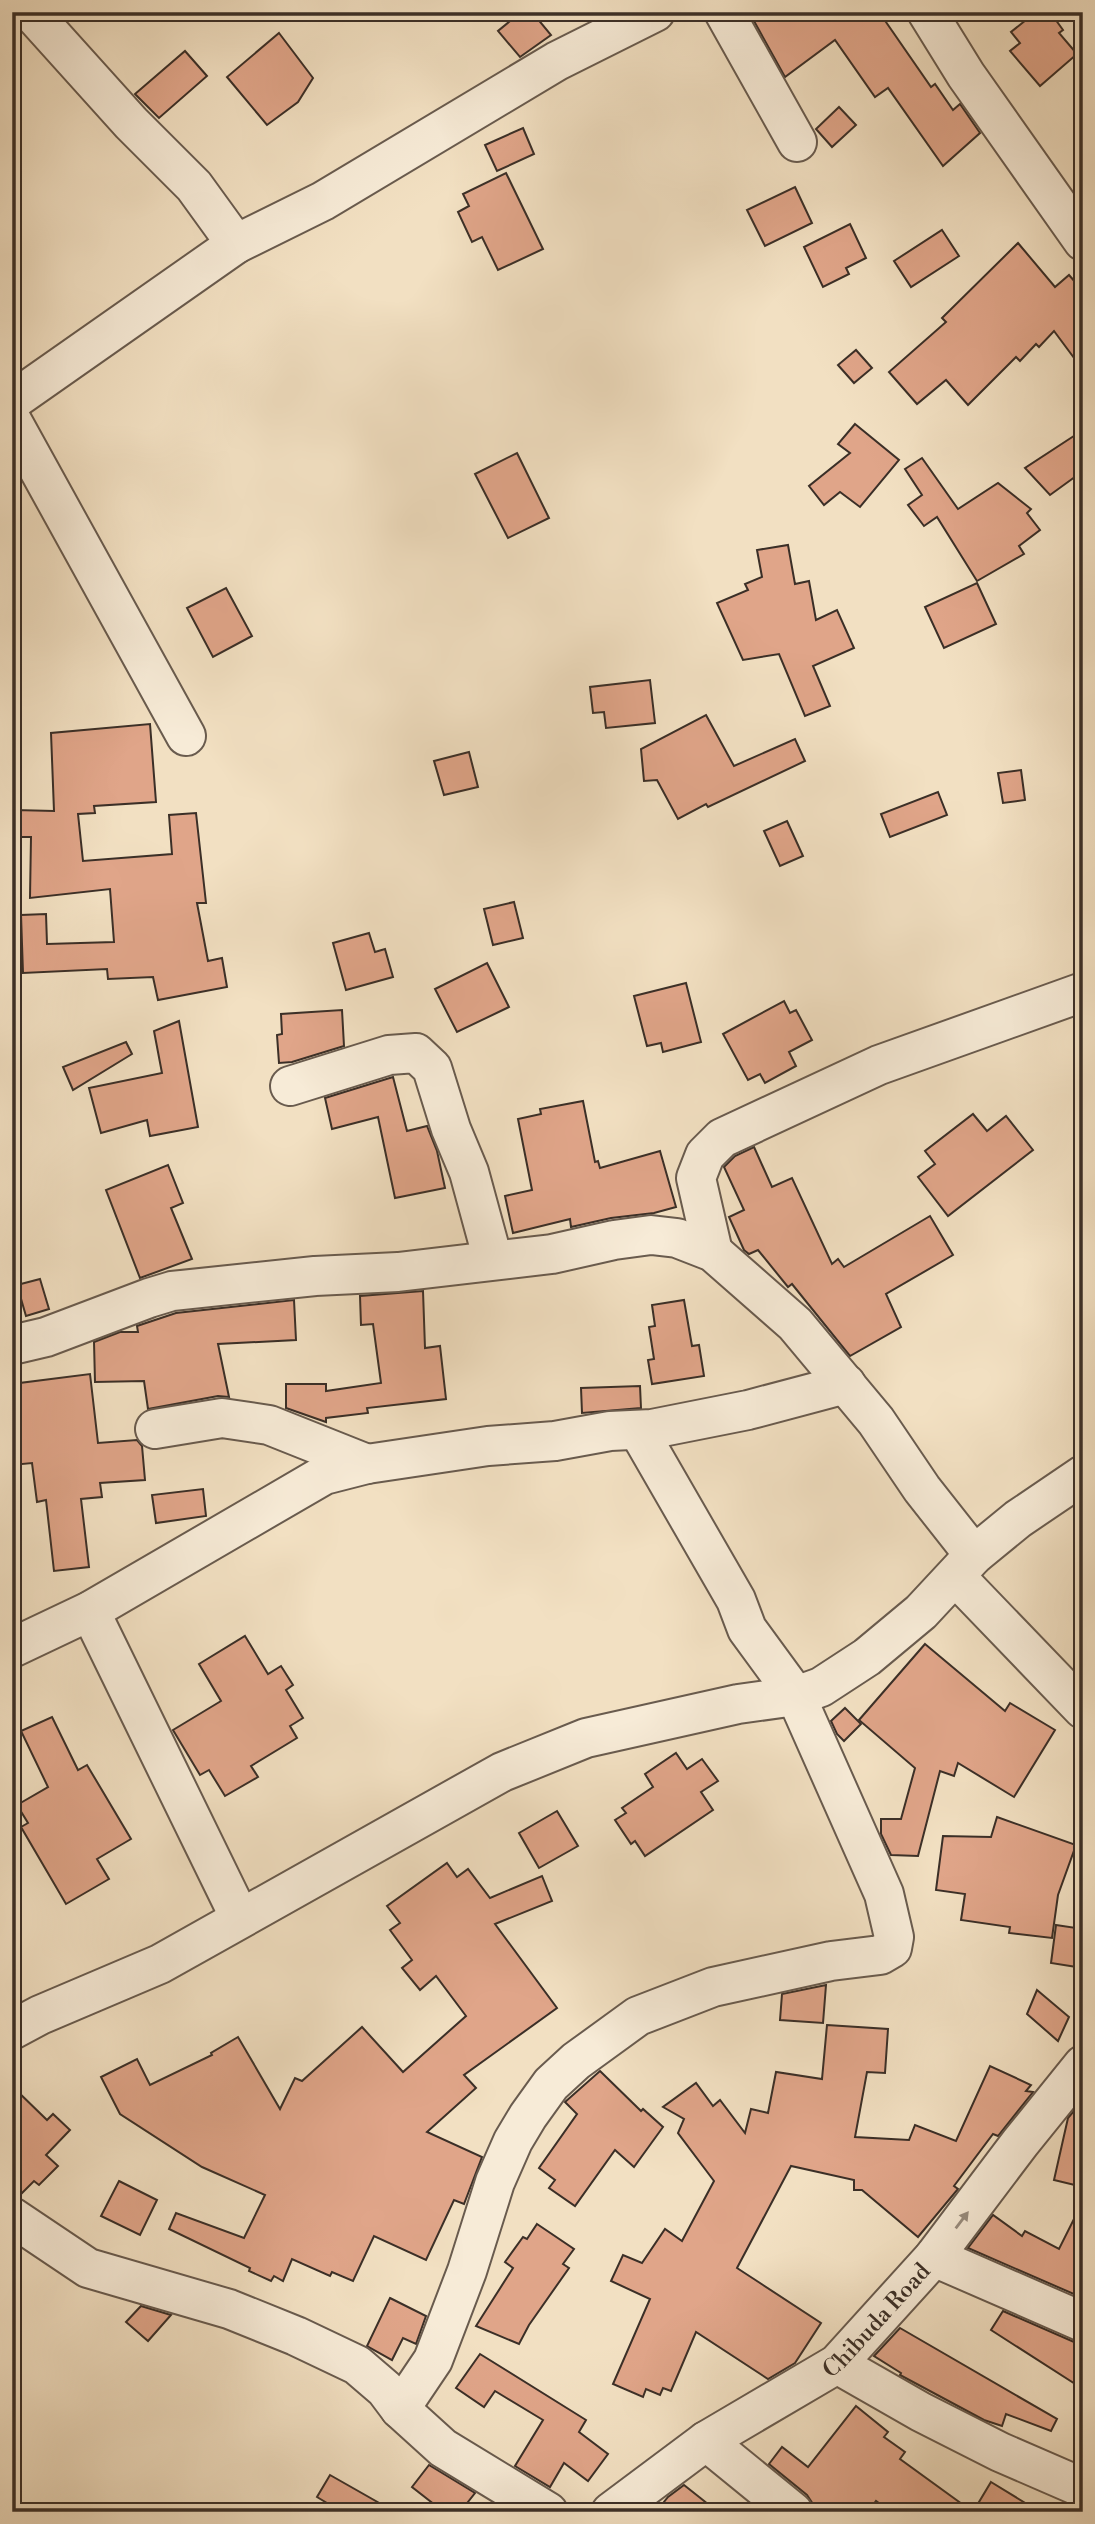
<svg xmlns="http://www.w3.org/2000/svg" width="1095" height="2524" font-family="'Libre Bodoni',serif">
<rect width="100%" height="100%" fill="#f2e0c2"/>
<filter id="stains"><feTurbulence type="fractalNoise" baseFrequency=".00286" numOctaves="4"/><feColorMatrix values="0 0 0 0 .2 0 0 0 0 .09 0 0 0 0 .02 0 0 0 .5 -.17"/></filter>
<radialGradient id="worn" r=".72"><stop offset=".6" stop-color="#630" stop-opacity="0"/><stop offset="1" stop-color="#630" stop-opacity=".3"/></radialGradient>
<!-- building -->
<g fill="#e0a589" stroke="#3b2f27" stroke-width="2">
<path d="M 521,12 L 532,12 L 551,35 L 520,57 L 498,31 Z"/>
<path d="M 749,12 L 879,12 L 931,87 L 935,84 L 953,110 L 960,104 L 980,133 L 943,166 L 888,88 L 875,97 L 835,40 L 785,77 Z"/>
<path d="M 1036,12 L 1050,12 L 1063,30 L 1059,33 L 1077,54 L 1040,86 L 1010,51 L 1020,43 L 1011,32 Z"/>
<path d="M 279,33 L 313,78 L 298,102 L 267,125 L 227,77 Z"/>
<path d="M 185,51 L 207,76 L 159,118 L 135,94 Z"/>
<path d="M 839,107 L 856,125 L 832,147 L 816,129 Z"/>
<path d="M 523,128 L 534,154 L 497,171 L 485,145 Z"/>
<path d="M 506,173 L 543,249 L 498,270 L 482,237 L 472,242 L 458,212 L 469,206 L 463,194 Z"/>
<path d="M 795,187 L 812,223 L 765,246 L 747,210 Z"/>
<path d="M 850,224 L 866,258 L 846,268 L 849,274 L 823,287 L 804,247 Z"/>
<path d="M 942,230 L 959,256 L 911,287 L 894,261 Z"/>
<path d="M 1018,243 L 1055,287 L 1069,275 L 1083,291 L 1083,370 L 1054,331 L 1039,347 L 1036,344 L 1020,361 L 1016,357 L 968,405 L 946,380 L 917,404 L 889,372 L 946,322 L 942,318 Z"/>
<path d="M 856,350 L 872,368 L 854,383 L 838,365 Z"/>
<path d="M 855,424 L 899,460 L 860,507 L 840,492 L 824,505 L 809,486 L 850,453 L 838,444 Z"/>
<path d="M 1083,430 L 1083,471 L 1050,495 L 1025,468 Z"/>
<path d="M 517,453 L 549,518 L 508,538 L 475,474 Z"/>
<path d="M 922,458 L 958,509 L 998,483 L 1031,509 L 1027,513 L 1040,530 L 1019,546 L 1024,554 L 977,581 L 937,517 L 924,526 L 908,505 L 922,495 L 905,469 Z"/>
<path d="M 788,545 L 795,584 L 809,581 L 816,620 L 837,610 L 854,648 L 813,666 L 830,706 L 805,716 L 779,654 L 743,660 L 717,603 L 748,590 L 745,584 L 762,577 L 757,550 Z"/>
<path d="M 977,583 L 996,624 L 944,648 L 925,607 Z"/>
<path d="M 226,588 L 252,636 L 213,657 L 187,608 Z"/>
<path d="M 650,680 L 655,723 L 606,728 L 604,712 L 593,713 L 590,687 Z"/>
<path d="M 706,715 L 734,766 L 795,739 L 805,761 L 708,807 L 706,804 L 678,819 L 657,780 L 644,781 L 641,749 Z"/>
<path d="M 150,724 L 156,802 L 94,806 L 95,813 L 78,814 L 83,861 L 172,854 L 169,815 L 196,813 L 206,903 L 197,903 L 208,961 L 222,958 L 227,987 L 158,1000 L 153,977 L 108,979 L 107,969 L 23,973 L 21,915 L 46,914 L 47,944 L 114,942 L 110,889 L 30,898 L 31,837 L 14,837 L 15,810 L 54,811 L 51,733 Z"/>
<path d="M 469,752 L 478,787 L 444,795 L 434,761 Z"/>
<path d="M 1021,770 L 1025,800 L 1003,803 L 998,773 Z"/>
<path d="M 938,792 L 947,815 L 890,837 L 881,814 Z"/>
<path d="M 787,821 L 803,856 L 780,866 L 764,831 Z"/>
<path d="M 514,902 L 523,938 L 493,945 L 484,909 Z"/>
<path d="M 369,933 L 375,952 L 385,949 L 393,977 L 346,990 L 333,943 Z"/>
<path d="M 487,963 L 509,1007 L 457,1032 L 435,989 Z"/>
<path d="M 686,983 L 701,1042 L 663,1052 L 661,1043 L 647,1046 L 634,996 Z"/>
<path d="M 784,1001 L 790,1013 L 796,1010 L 812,1040 L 789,1052 L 796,1066 L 765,1083 L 760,1074 L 748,1080 L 723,1034 Z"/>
<path d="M 342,1010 L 344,1046 L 292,1062 L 279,1063 L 277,1035 L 282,1034 L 281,1014 Z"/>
<path d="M 179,1021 L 198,1127 L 150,1136 L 147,1120 L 101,1133 L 89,1088 L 162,1073 L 154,1031 Z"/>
<path d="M 126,1042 L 132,1054 L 73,1090 L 63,1067 Z"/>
<path d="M 393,1077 L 407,1131 L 427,1126 L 437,1151 L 445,1188 L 395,1198 L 378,1117 L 332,1129 L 325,1098 Z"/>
<path d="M 583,1101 L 595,1162 L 598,1161 L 600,1168 L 660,1151 L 676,1207 L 654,1213 L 611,1218 L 571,1227 L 570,1219 L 513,1233 L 505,1196 L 532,1190 L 518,1119 L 541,1114 L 540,1109 Z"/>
<path d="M 973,1114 L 987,1131 L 1006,1116 L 1033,1150 L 948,1216 L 918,1177 L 935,1164 L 925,1151 Z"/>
<path d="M 754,1147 L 772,1187 L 792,1178 L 832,1264 L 838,1259 L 844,1267 L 930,1216 L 953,1255 L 886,1294 L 901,1327 L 850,1356 L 792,1284 L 788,1287 L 758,1250 L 749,1254 L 744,1250 L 729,1217 L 744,1210 L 724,1167 L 735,1156 Z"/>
<path d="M 168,1165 L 183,1203 L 171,1208 L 192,1259 L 140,1278 L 106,1190 Z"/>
<path d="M 40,1279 L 49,1309 L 26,1316 L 17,1285 Z"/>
<path d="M 423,1291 L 425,1348 L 440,1346 L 446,1399 L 367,1408 L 368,1413 L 326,1418 L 326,1422 L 286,1408 L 286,1384 L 326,1384 L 326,1391 L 381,1383 L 373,1324 L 361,1325 L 360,1296 Z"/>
<path d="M 294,1300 L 296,1340 L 218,1344 L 229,1397 L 218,1396 L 148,1409 L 144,1381 L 95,1382 L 94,1342 L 120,1332 L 138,1332 L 137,1326 L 176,1313 Z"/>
<path d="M 684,1300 L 692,1346 L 699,1345 L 704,1376 L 652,1384 L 648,1360 L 654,1359 L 649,1327 L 655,1326 L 652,1305 Z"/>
<path d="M 90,1374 L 98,1443 L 137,1440 L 142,1446 L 145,1480 L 100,1483 L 102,1497 L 81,1499 L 89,1567 L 54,1571 L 46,1500 L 37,1502 L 32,1463 L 12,1465 L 12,1384 Z"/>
<path d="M 640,1386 L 641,1408 L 582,1413 L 581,1388 Z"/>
<path d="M 203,1489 L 206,1516 L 156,1523 L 152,1495 Z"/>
<path d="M 245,1636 L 268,1674 L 281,1666 L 293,1685 L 286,1690 L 303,1718 L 290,1726 L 297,1738 L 251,1766 L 258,1777 L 225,1796 L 209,1770 L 200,1775 L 173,1730 L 221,1701 L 199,1664 Z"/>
<path d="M 925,1644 L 1005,1711 L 1010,1703 L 1055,1730 L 1014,1797 L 958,1763 L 954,1776 L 940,1771 L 918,1856 L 891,1855 L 881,1834 L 881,1819 L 901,1819 L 915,1768 L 859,1720 Z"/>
<path d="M 845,1708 L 861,1724 L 844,1741 L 837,1734 L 831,1721 Z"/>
<path d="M 52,1717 L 78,1770 L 87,1765 L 131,1839 L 97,1859 L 109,1879 L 66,1904 L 21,1827 L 28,1823 L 17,1805 L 48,1787 L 21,1731 Z"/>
<path d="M 676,1753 L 687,1769 L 702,1759 L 718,1781 L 701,1792 L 713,1810 L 645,1856 L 635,1841 L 631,1844 L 615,1820 L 626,1813 L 622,1808 L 653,1787 L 645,1774 Z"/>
<path d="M 557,1811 L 578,1846 L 539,1868 L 519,1833 Z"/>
<path d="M 997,1817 L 1076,1845 L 1058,1895 L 1052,1938 L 1009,1933 L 1010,1927 L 961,1920 L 965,1894 L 936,1890 L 943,1836 L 991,1837 Z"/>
<path d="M 447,1863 L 457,1877 L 468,1869 L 490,1898 L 542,1876 L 552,1901 L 495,1924 L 557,2008 L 464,2075 L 476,2088 L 427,2132 L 482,2157 L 464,2204 L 454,2200 L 426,2260 L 374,2236 L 353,2281 L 332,2272 L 330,2276 L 292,2259 L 283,2281 L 274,2276 L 271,2281 L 249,2271 L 250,2268 L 169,2229 L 176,2213 L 244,2238 L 265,2195 L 202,2167 L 120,2114 L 101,2077 L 137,2059 L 150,2085 L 212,2055 L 211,2053 L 238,2037 L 280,2109 L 295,2078 L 302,2081 L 362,2027 L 403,2072 L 466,2016 L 436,1976 L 420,1990 L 402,1968 L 412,1960 L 390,1930 L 400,1923 L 387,1906 Z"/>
<path d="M 1056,1925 L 1083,1929 L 1083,1968 L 1051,1963 Z"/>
<path d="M 826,1985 L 823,2023 L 780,2020 L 782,1994 Z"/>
<path d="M 1037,1990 L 1069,2017 L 1058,2041 L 1027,2014 Z"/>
<path d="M 827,2025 L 888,2029 L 885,2073 L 867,2072 L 855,2137 L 909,2140 L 915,2125 L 956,2141 L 990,2066 L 1031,2085 L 1026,2091 L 1033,2092 L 998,2136 L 993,2134 L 954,2186 L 958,2189 L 918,2237 L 862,2190 L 854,2190 L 854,2180 L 791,2166 L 737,2268 L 821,2323 L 795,2363 L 768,2379 L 696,2332 L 671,2391 L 663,2388 L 660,2395 L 646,2389 L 643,2397 L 613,2384 L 650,2299 L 611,2281 L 623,2255 L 642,2263 L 665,2229 L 682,2241 L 714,2181 L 678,2133 L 684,2119 L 663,2107 L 696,2083 L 713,2106 L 720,2100 L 745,2133 L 751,2109 L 768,2113 L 776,2072 L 822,2079 Z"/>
<path d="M 600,2071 L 641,2111 L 643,2109 L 663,2127 L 634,2167 L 615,2150 L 575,2206 L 549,2188 L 555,2180 L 539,2168 L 577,2114 L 565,2102 Z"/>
<path d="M 12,2086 L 47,2120 L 53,2114 L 70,2130 L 46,2155 L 58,2166 L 39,2185 L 34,2181 L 18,2197 L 12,2195 Z"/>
<path d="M 1083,2100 L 1083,2187 L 1054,2180 L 1068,2118 Z"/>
<path d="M 119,2181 L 157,2200 L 140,2235 L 101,2216 Z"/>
<path d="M 1083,2201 L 1083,2298 L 968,2248 L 993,2215 L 1022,2236 L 1025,2231 L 1059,2249 Z"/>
<path d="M 537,2224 L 574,2249 L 563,2264 L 569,2268 L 529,2325 L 519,2344 L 476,2326 L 513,2268 L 505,2262 L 523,2237 L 527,2239 Z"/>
<path d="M 390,2298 L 426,2316 L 416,2344 L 403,2338 L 392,2360 L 367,2346 Z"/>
<path d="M 141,2306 L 171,2315 L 148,2341 L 126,2322 Z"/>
<path d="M 1003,2311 L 1074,2342 L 1083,2343 L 1083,2389 L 991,2330 Z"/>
<path d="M 900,2328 L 1057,2419 L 1051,2431 L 1006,2414 L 1002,2426 L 984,2420 L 900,2375 L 901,2373 L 874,2356 Z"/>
<path d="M 480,2354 L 586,2420 L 579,2432 L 608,2454 L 588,2481 L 564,2463 L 550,2487 L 515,2466 L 543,2420 L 495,2391 L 484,2407 L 456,2388 Z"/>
<path d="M 856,2406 L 888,2432 L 884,2437 L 905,2452 L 900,2459 L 973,2512 L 891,2512 L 876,2501 L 868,2512 L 814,2512 L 813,2504 L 807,2495 L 769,2464 L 782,2447 L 808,2467 Z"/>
<path d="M 429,2465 L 475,2493 L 460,2512 L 444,2512 L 412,2487 Z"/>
<path d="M 330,2475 L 395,2512 L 342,2512 L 317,2497 Z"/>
<path d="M 991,2482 L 1040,2512 L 973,2512 Z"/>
<path d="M 684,2485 L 718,2512 L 656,2512 L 668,2497 Z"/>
</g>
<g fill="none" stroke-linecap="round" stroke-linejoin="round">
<!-- minor casing -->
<g stroke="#695b4e" stroke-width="42">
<g id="minor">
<path d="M 724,12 L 797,142"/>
<path d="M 927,12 L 966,75 L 1083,241"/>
<path d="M 236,244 L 323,201 L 557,61 L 655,12"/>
<path d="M 12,401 L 236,244 L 194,186 L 131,123 L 31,12"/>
<path d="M 12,421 L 186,736"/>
<path d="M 290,1086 L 389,1055 L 416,1053 L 432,1068 L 451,1129 L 469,1172 L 493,1260"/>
<path d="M 713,1252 L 696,1178 L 705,1155 L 722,1138 L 879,1065 L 1083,992"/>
<path d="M 12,1345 L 46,1337 L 149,1298 L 172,1291 L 315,1276 L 398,1272 L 552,1254 L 614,1240 L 651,1235 L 677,1238 L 713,1252 L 795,1324 L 876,1421 L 922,1489 L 974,1555"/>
<path d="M 155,1429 L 222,1418 L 269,1425 L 367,1464"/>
<path d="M 956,1577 L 1083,1709"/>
<path d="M 90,1611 L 240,1918"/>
<path d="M 12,1648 L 90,1611 L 324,1475 L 367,1464 L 488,1446 L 555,1441 L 610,1431 L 652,1429 L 748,1410 L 846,1384"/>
<path d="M 12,2030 L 40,2015 L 160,1964 L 502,1772 L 586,1738 L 738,1704 L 796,1696 L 821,1687 L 867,1657 L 921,1612 L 974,1555 L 1018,1519 L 1083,1475"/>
<path d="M 12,2217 L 88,2268 L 229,2309 L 296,2336 L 357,2365 L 385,2389 L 400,2409 L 443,2448 L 548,2512"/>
<path d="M 934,2257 L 1083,2322"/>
<path d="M 837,2364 L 921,2412 L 1000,2452 L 1083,2488"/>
<path d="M 400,2409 L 433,2360 L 467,2271 L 495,2182 L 513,2141 L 528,2116 L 551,2084 L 576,2061 L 638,2016 L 713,1987 L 831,1961 L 880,1955 L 892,1948 L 894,1937 L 884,1894 L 796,1696 L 747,1629 L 736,1600 L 638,1430"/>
<path d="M 706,2441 L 793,2512"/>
<path id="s1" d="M 611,2512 L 706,2441 L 837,2364 L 934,2257 L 1020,2143 L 1083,2065"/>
</g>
</g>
<!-- minor -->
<use href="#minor" stroke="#f7ebd7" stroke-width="38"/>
</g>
<!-- one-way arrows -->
<defs><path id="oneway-solid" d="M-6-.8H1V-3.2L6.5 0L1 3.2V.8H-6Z" transform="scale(1.75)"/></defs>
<use fill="#998d7f" href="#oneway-solid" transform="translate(962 2220) rotate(-53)"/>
<g text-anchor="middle" stroke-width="5" stroke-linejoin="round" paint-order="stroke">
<!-- street labels -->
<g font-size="23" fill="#3b2f27" stroke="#f7ebd7">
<text dy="8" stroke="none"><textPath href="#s1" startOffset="329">Chibuda Road</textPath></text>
</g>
</g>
<!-- margin -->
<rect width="1095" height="2524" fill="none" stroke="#f2e0c2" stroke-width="42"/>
<rect x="14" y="14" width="1067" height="2496" fill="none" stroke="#3b2f27" stroke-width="3.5"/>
<rect x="21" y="21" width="1053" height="2482" fill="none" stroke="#3b2f27" stroke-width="2"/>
<rect width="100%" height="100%" filter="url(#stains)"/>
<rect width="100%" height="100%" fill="url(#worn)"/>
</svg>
